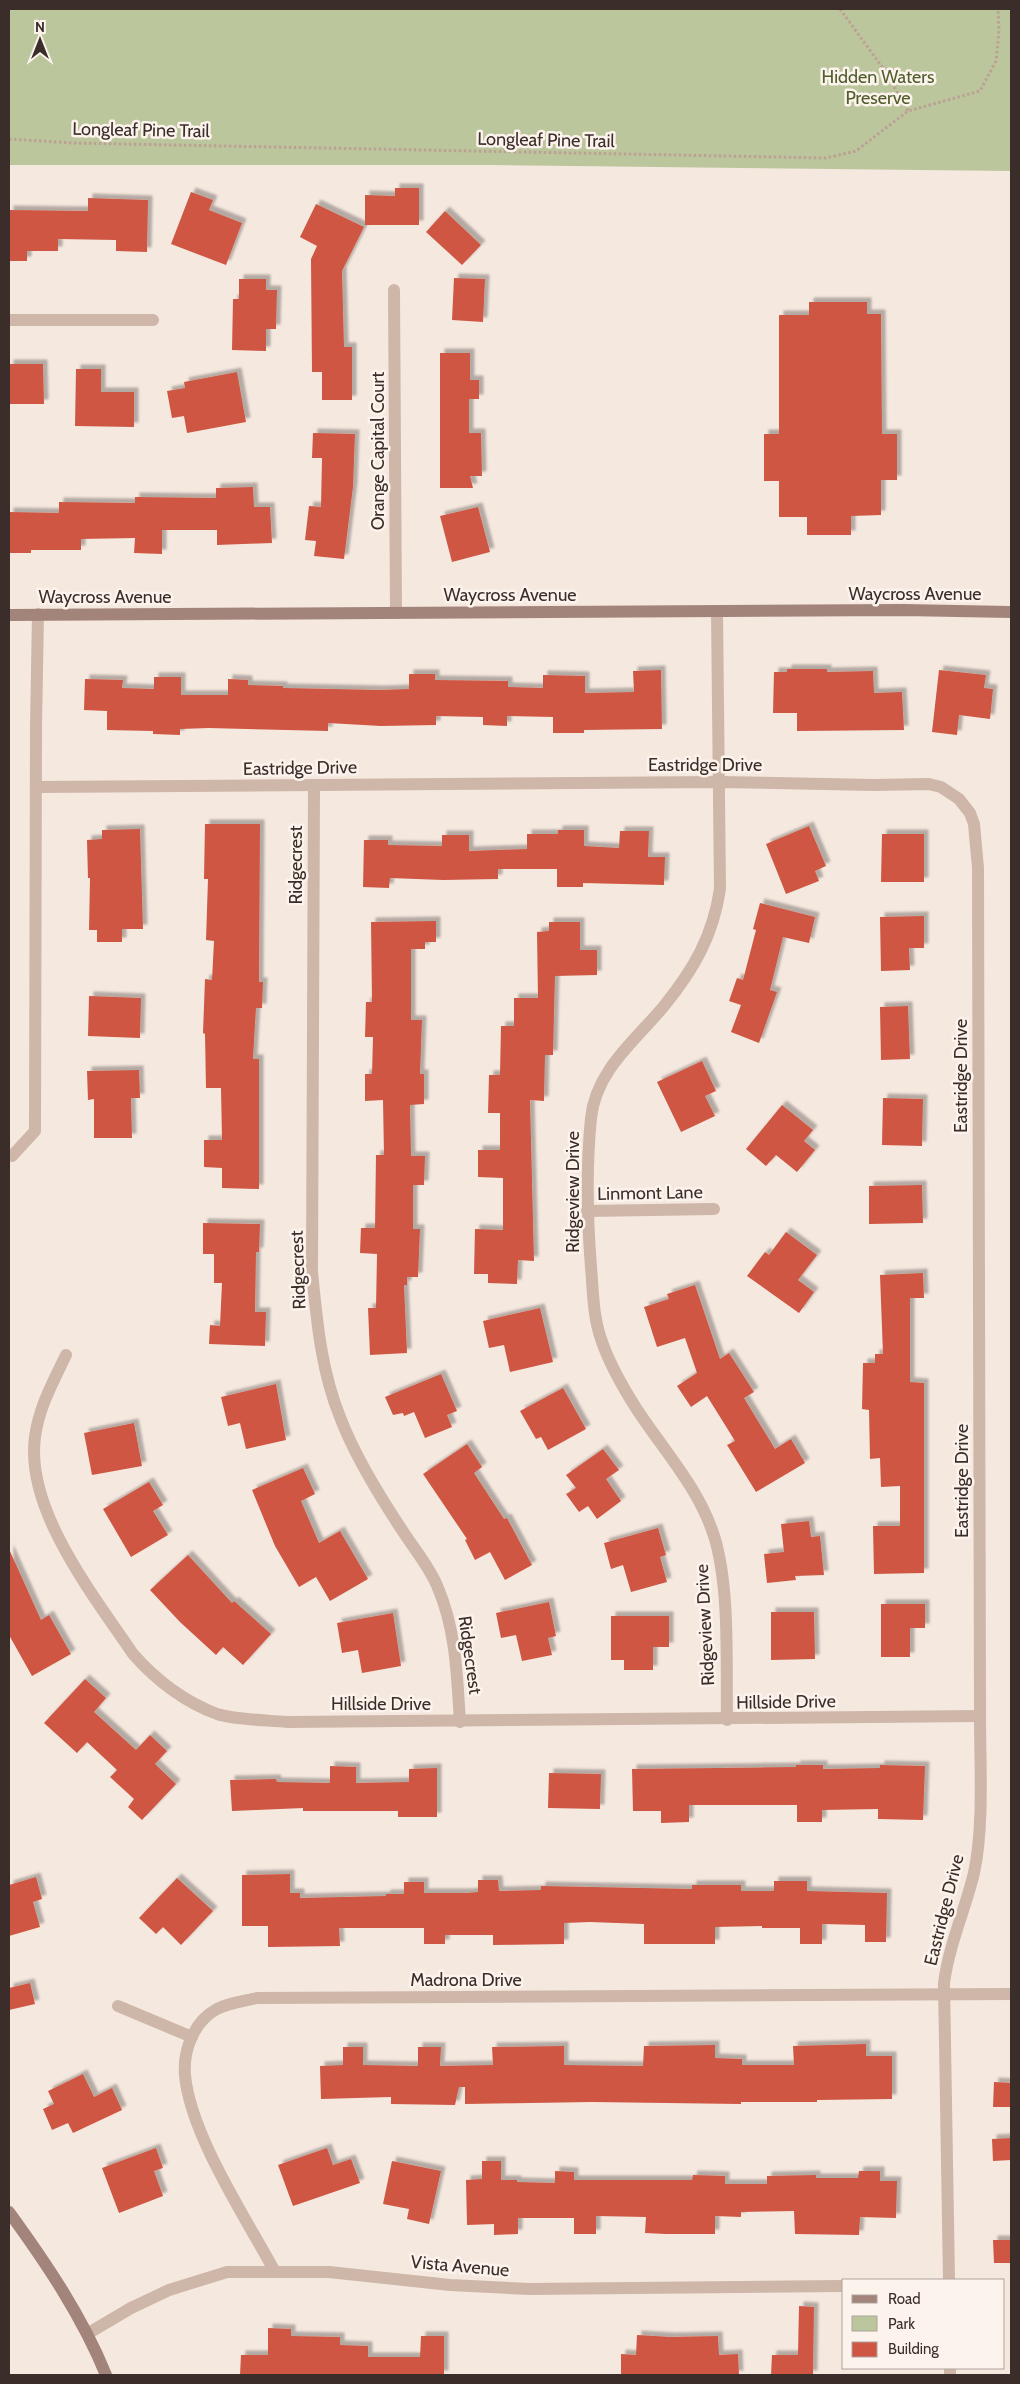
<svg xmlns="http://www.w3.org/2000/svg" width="1020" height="2384" font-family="Cabin,sans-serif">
<defs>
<filter id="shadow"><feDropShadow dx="4.5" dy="-4.5" stdDeviation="1" flood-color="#0004"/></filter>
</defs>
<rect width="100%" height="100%" fill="#f5e8df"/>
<!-- green -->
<path fill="#bcc69d" d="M 9,9 L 1011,9 L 1011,171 L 491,165 L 9,165 Z"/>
<!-- building -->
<g fill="#cf5642" filter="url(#shadow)">
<path d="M 395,188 L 419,188 L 419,225 L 365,225 L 365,195 L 395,196 Z"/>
<path d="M 191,192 L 213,200 L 209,210 L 242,223 L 226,265 L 171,244 Z"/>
<path d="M 88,198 L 148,200 L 147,252 L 116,251 L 116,240 L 58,239 L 58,251 L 27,251 L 27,261 L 9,261 L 9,210 L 88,211 Z"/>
<path d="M 316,204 L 364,227 L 342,271 L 344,347 L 352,347 L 352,400 L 322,400 L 322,372 L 312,372 L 311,259 L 317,246 L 300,237 Z"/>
<path d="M 445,211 L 481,245 L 462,265 L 426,232 Z"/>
<path d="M 454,278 L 485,279 L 483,322 L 452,320 Z"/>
<path d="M 239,279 L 266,279 L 266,290 L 277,290 L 276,329 L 266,329 L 266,351 L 232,350 L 233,299 L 239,299 Z"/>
<path d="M 809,302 L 867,302 L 867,314 L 881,314 L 882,434 L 897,434 L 897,480 L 881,480 L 881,515 L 851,516 L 851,535 L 807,535 L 807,517 L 779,517 L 779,481 L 764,481 L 764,434 L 779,434 L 779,315 L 809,315 Z"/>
<path d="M 440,353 L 470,353 L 470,380 L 479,380 L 479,399 L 469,399 L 469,433 L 481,433 L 482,476 L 470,476 L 473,488 L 440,488 Z"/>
<path d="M 9,364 L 43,364 L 44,404 L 9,404 Z"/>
<path d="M 76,369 L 101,369 L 101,392 L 134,392 L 134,427 L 75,426 Z"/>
<path d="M 237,372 L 246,422 L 187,433 L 184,416 L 172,418 L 167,391 L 185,388 L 184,382 Z"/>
<path d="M 313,433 L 355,434 L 353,487 L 344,559 L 314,556 L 316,541 L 305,540 L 309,506 L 321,507 L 322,458 L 312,458 Z"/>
<path d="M 253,487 L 254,507 L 270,507 L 272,543 L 217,545 L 217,530 L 162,530 L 162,554 L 134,553 L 135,538 L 81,539 L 81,550 L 31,550 L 31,553 L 9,553 L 9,512 L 59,513 L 59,502 L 135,503 L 135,497 L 216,498 L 216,488 Z"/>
<path d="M 478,507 L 490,552 L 452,562 L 440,516 Z"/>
<path d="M 787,669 L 827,669 L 827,672 L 873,671 L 874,693 L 902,692 L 904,730 L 797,731 L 797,713 L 773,713 L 774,672 L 787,672 Z"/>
<path d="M 661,670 L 662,729 L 584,730 L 584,733 L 553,733 L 553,717 L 507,716 L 507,726 L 483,725 L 483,717 L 436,716 L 436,725 L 381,726 L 328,723 L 328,731 L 209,728 L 180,729 L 180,735 L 153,734 L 153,731 L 107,730 L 107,711 L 84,710 L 85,679 L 123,680 L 122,688 L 154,689 L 154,677 L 181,677 L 181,695 L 228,695 L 228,679 L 248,680 L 248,685 L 283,686 L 283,688 L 380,690 L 409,689 L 409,674 L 435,674 L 435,680 L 508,681 L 508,687 L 543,688 L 543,675 L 585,676 L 585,693 L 634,692 L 633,671 Z"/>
<path d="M 939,670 L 986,675 L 984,688 L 993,689 L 990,719 L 959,715 L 957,735 L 932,732 Z"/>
<path d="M 205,824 L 260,824 L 259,982 L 263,982 L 262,1008 L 256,1008 L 253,1059 L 259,1059 L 259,1189 L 222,1188 L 222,1168 L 204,1167 L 204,1140 L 222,1140 L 221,1088 L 206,1088 L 205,1034 L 203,1033 L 205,979 L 212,980 L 214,941 L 206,940 L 208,879 L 204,879 Z"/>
<path d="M 809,826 L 826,866 L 815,871 L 819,881 L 786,894 L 766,844 Z"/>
<path d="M 140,829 L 143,929 L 122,929 L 122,942 L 97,942 L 97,930 L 89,930 L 90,878 L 88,878 L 87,840 L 102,839 L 102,830 Z"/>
<path d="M 558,830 L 584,830 L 584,846 L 619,848 L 620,831 L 649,831 L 648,857 L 665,857 L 664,885 L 583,883 L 583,887 L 557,887 L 557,869 L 498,869 L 498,879 L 443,880 L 390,878 L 389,888 L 363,887 L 364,840 L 388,840 L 388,845 L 442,846 L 442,835 L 469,835 L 469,851 L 527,849 L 527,834 L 558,834 Z"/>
<path d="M 882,834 L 924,834 L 924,882 L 881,882 Z"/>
<path d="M 760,903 L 815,917 L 809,943 L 783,937 L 770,990 L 777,992 L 759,1043 L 731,1032 L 741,1005 L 729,1001 L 737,978 L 743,980 L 756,930 L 753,929 Z"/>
<path d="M 924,916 L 924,948 L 909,948 L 910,970 L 881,971 L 880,917 Z"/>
<path d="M 436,921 L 436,942 L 425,942 L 425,949 L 411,949 L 411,1020 L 422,1020 L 420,1074 L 424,1074 L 424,1104 L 410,1105 L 411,1156 L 425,1156 L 424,1185 L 413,1185 L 413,1229 L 420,1229 L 418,1277 L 407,1277 L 407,1285 L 404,1285 L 407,1353 L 370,1355 L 368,1308 L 376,1308 L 377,1254 L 360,1253 L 361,1228 L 375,1228 L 376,1155 L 384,1155 L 383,1100 L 365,1101 L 365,1074 L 372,1074 L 373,1037 L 365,1037 L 366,1002 L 372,1002 L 371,922 Z"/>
<path d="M 549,922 L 580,922 L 580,950 L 597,950 L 597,975 L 555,976 L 553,1055 L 545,1055 L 544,1101 L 530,1100 L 534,1261 L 518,1260 L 517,1284 L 488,1283 L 488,1274 L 474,1274 L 475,1229 L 503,1230 L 503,1178 L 478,1177 L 478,1150 L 500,1150 L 500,1113 L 488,1113 L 489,1075 L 500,1075 L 501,1026 L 514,1026 L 514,998 L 538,998 L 537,932 L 549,931 Z"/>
<path d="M 89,996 L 141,998 L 140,1038 L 88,1036 Z"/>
<path d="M 908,1006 L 910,1059 L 881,1060 L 880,1007 Z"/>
<path d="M 702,1061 L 716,1091 L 705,1096 L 715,1116 L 681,1132 L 657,1082 Z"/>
<path d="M 139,1070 L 140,1098 L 131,1098 L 132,1138 L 94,1138 L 94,1099 L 88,1100 L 87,1071 Z"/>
<path d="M 883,1098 L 923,1099 L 922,1146 L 882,1145 Z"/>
<path d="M 782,1105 L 813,1130 L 804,1141 L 815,1150 L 797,1172 L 776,1155 L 766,1166 L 746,1149 Z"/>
<path d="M 922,1185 L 923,1223 L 869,1224 L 869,1186 Z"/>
<path d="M 203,1223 L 260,1224 L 259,1252 L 256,1252 L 255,1312 L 266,1312 L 265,1346 L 209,1344 L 210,1325 L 220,1326 L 222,1283 L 214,1283 L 214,1254 L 203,1254 Z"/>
<path d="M 786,1232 L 817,1255 L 798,1280 L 814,1292 L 799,1313 L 747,1276 L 765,1252 L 769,1255 Z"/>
<path d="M 923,1273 L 924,1298 L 910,1298 L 910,1382 L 924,1383 L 924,1573 L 874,1574 L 873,1526 L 900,1526 L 900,1486 L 881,1487 L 880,1458 L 870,1459 L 869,1410 L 862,1409 L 863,1363 L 875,1363 L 875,1354 L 883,1354 L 880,1275 Z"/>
<path d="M 695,1285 L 720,1359 L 729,1353 L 754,1392 L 744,1398 L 775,1449 L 791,1439 L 805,1463 L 756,1492 L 727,1445 L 735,1441 L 707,1396 L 691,1407 L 677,1386 L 697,1373 L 685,1338 L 657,1347 L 644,1307 L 669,1299 L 667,1294 Z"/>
<path d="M 540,1308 L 553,1362 L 510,1372 L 504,1345 L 489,1348 L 483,1321 Z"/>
<path d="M 441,1374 L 457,1411 L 447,1415 L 452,1427 L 425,1438 L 414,1412 L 404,1416 L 403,1413 L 393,1415 L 385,1397 Z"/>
<path d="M 276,1384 L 286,1440 L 246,1449 L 240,1423 L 228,1426 L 221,1397 Z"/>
<path d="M 563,1388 L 586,1429 L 548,1450 L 541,1437 L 536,1439 L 520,1411 Z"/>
<path d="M 134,1423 L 142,1466 L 92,1475 L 84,1433 Z"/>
<path d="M 467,1444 L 482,1467 L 474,1473 L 504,1519 L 507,1518 L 532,1565 L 505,1580 L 490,1552 L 475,1560 L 465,1540 L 467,1539 L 423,1474 Z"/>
<path d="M 603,1449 L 619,1470 L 606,1479 L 621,1501 L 597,1519 L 588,1506 L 579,1512 L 566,1494 L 576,1488 L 566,1475 Z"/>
<path d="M 303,1468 L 315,1494 L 301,1501 L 319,1543 L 340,1531 L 368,1579 L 330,1601 L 316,1577 L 299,1587 L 275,1546 L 252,1490 Z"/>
<path d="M 149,1482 L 163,1505 L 153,1511 L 168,1535 L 131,1557 L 103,1509 Z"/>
<path d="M 809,1521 L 811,1537 L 820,1536 L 824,1575 L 795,1576 L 796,1580 L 767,1583 L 764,1554 L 784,1552 L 781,1524 Z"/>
<path d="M 658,1528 L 666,1555 L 660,1557 L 667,1582 L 631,1592 L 623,1565 L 611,1569 L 604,1543 Z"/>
<path d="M 9,1549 L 41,1620 L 49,1615 L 71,1654 L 32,1676 L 9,1635 Z"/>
<path d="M 188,1555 L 232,1603 L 234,1601 L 271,1634 L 243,1665 L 223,1647 L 216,1655 L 180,1622 L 150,1590 Z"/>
<path d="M 549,1602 L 556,1636 L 548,1638 L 552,1655 L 522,1661 L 516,1635 L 501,1638 L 496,1613 Z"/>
<path d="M 881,1604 L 925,1604 L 925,1628 L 910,1628 L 910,1657 L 881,1657 Z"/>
<path d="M 771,1612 L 814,1612 L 815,1659 L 771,1660 Z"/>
<path d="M 393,1613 L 401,1666 L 362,1673 L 358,1650 L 342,1653 L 337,1623 Z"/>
<path d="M 611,1616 L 669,1616 L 669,1647 L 653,1647 L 653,1670 L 624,1670 L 624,1660 L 611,1660 Z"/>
<path d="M 85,1679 L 106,1698 L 94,1712 L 136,1750 L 150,1735 L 167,1751 L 155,1764 L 176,1784 L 142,1820 L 128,1807 L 134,1799 L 110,1777 L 117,1770 L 87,1742 L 77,1753 L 44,1723 Z"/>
<path d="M 796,1765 L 823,1765 L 823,1769 L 880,1768 L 880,1765 L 925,1766 L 923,1820 L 878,1819 L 878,1809 L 822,1810 L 822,1822 L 797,1822 L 797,1805 L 689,1805 L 689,1822 L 661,1823 L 661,1811 L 633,1811 L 632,1769 L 796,1767 Z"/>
<path d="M 330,1766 L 356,1767 L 356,1783 L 409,1782 L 409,1769 L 437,1768 L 437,1817 L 398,1817 L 398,1811 L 303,1811 L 303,1808 L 232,1811 L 230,1780 L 276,1779 L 277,1782 L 330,1783 Z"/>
<path d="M 549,1773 L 601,1774 L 600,1809 L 548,1808 Z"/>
<path d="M 290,1874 L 290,1893 L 300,1893 L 300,1898 L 386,1896 L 386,1894 L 404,1894 L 404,1882 L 424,1882 L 424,1893 L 466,1893 L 478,1892 L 478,1880 L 498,1880 L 499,1891 L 541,1890 L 541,1886 L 692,1889 L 692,1885 L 741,1885 L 741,1891 L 774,1891 L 774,1881 L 807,1881 L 807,1891 L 887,1893 L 886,1942 L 865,1942 L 865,1925 L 822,1924 L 822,1944 L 800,1944 L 800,1928 L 762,1928 L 762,1926 L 715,1927 L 715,1944 L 644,1944 L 644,1924 L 590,1922 L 564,1923 L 564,1944 L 493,1945 L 493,1935 L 445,1935 L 445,1944 L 424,1944 L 424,1928 L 339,1928 L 340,1946 L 268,1947 L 268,1926 L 242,1926 L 242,1875 Z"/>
<path d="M 36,1877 L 42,1899 L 33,1902 L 40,1927 L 9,1936 L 9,1885 Z"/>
<path d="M 177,1878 L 213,1911 L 181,1945 L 163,1927 L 156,1934 L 139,1918 Z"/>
<path d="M 30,1983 L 35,2004 L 9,2010 L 9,1988 Z"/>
<path d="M 866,2044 L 866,2056 L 892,2056 L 892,2099 L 817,2100 L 817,2102 L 741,2102 L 741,2104 L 592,2102 L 465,2104 L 465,2087 L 459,2087 L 455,2105 L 391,2104 L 391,2097 L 321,2099 L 320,2066 L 343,2065 L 343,2047 L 363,2047 L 363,2065 L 418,2066 L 418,2047 L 441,2047 L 440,2066 L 493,2065 L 492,2047 L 564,2046 L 564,2065 L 643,2066 L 644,2046 L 715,2045 L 715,2058 L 742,2059 L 742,2065 L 794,2065 L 793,2046 Z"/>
<path d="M 83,2074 L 94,2097 L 112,2088 L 122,2110 L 73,2133 L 68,2123 L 52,2130 L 43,2109 L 54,2104 L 48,2091 Z"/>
<path d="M 994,2082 L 1011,2083 L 1011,2107 L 993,2107 Z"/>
<path d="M 1011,2138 L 1011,2160 L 993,2161 L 992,2139 Z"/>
<path d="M 156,2148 L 163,2168 L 154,2171 L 163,2196 L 119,2213 L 102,2168 Z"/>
<path d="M 327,2148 L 333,2165 L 351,2159 L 360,2183 L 293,2206 L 278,2165 Z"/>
<path d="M 392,2161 L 441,2171 L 429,2224 L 407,2219 L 409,2209 L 383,2204 Z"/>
<path d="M 482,2161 L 501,2161 L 501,2180 L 517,2180 L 517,2182 L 555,2183 L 555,2171 L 574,2172 L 574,2180 L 692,2180 L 693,2175 L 725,2176 L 725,2184 L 767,2184 L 767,2176 L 816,2175 L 816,2178 L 858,2178 L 859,2171 L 880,2171 L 880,2181 L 897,2181 L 896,2218 L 860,2217 L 859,2235 L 795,2234 L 794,2211 L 741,2212 L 741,2217 L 715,2216 L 715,2234 L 666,2234 L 645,2233 L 646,2217 L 596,2216 L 596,2234 L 574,2234 L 574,2218 L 518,2218 L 518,2234 L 494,2235 L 494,2224 L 467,2225 L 466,2180 L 482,2179 Z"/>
<path d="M 993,2240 L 1011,2240 L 1011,2263 L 994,2263 Z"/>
<path d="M 799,2306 L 814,2307 L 813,2375 L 771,2375 L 772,2355 L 798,2355 Z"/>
<path d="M 268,2328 L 291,2329 L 291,2336 L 340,2337 L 340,2345 L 368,2346 L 368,2357 L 420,2357 L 421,2336 L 444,2336 L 444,2375 L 240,2375 L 241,2355 L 268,2355 Z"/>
<path d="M 637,2335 L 671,2337 L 718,2336 L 719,2355 L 738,2354 L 739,2375 L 621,2375 L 621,2354 L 636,2355 Z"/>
</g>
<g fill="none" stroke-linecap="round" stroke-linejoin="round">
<!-- path -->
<g stroke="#bba093" stroke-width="3" stroke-dasharray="2.5 2.5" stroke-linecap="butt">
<path d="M 840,9 L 885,71 L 908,111"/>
<path d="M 9,139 L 73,143 L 826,158 L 856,151 L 908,111 L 980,91 L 996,61 L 999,31 L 998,9"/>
</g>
<!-- street -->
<g stroke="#ceb6a9" stroke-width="12">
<path d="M 394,290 L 396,613"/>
<path d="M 9,320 L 153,320"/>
<path d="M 717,611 L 720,889 C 713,936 694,969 664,1006 C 636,1040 596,1070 591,1118 C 586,1168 587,1217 591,1267 C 593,1291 593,1316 601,1339 C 609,1363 622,1386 636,1408 C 664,1451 700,1489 715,1539 C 730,1591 726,1665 727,1720"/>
<path d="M 314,785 L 312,1272 C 317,1322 321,1370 340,1417 C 355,1457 380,1497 404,1533 C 415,1550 431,1569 438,1588 C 456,1630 457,1676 460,1722"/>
<path d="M 37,787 L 719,782 L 874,785 L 929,784 L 941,787 L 959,799 L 970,813 L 974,824 L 978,868 L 980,1716 C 980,1764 984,1827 974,1873 C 965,1910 949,1945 944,1983 L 949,2280"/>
<path d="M 12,1156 L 35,1131 L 36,727 L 38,614"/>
<path d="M 587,1211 L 714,1209"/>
<path d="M 66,1355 C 53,1382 39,1407 35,1437 C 25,1510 94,1596 133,1654 C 156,1680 185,1702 217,1714 C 236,1720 266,1720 287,1722 L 980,1716"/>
<path d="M 118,2006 L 192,2037"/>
<path d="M 275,2272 C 246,2218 190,2134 185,2075 C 183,2050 194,2021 217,2009 C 228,2003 244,2001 257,1998 L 1011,1994"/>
<path d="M 87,2334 L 131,2308 L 169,2290 L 227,2272 L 329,2272 L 450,2285 L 529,2289 L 844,2286"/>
<path d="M 950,2368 L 950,2375"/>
</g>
<!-- secondary -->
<g stroke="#a3847a" stroke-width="12">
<path d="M 9,615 L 903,610 L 1011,612"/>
<path d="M 9,2212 C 46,2263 82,2316 106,2375"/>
</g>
</g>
<g text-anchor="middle" stroke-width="5" stroke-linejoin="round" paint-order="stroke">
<!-- park labels -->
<g font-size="18" fill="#4f5c2b" stroke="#fcf3ec">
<text x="878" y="83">Hidden Waters<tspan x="878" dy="21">Preserve</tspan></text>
</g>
<!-- street labels -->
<g font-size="18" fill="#3b2d29" stroke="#fcf3ec">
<text transform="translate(141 130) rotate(1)" y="6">Longleaf Pine Trail</text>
<text transform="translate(546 140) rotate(1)" y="6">Longleaf Pine Trail</text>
<text transform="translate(378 451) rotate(-90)" y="6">Orange Capital Court</text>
<text x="915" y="600">Waycross Avenue</text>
<text x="510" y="601">Waycross Avenue</text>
<text x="105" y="603">Waycross Avenue</text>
<text x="705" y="771">Eastridge Drive</text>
<text transform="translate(300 768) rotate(-1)" y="6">Eastridge Drive</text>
<text transform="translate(296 865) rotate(-90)" y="6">Ridgecrest</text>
<text transform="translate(961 1076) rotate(-90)" y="6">Eastridge Drive</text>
<text transform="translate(573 1192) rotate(-90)" y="6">Ridgeview Drive</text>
<text transform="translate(650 1193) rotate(-1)" y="6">Linmont Lane</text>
<text transform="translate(298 1270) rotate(-92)" y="6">Ridgecrest</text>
<text transform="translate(962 1481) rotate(-90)" y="6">Eastridge Drive</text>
<text transform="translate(705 1625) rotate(-93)" y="6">Ridgeview Drive</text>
<text transform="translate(470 1655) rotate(82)" y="6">Ridgecrest</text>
<text transform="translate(786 1702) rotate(-1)" y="6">Hillside Drive</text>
<text x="381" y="1710">Hillside Drive</text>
<text transform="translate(944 1910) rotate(-76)" y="6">Eastridge Drive</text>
<text x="466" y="1986">Madrona Drive</text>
<text transform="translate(460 2266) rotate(5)" y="6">Vista Avenue</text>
</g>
</g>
<!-- border -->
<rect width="1020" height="2384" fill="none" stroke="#3b2d29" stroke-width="20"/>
<!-- legend -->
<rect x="842" y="2279" width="162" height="90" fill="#fcf3ec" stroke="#afa49e"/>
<rect x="852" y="2295" width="25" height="8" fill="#a3847a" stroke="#afa49e"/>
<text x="888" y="2304" font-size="15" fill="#3b2d29">Road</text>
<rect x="852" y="2316" width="25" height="15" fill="#bcc69d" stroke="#afa49e"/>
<text x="888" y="2329" font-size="15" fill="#3b2d29">Park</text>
<rect x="852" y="2342" width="25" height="15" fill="#cf5642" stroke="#afa49e"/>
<text x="888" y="2354" font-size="15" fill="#3b2d29">Building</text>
<!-- north arrow -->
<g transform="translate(40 40)" stroke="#fcf3ec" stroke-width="4" paint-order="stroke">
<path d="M0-4L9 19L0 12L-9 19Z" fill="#3b2d29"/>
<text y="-8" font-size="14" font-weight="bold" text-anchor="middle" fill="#3b2d29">N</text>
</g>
</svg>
